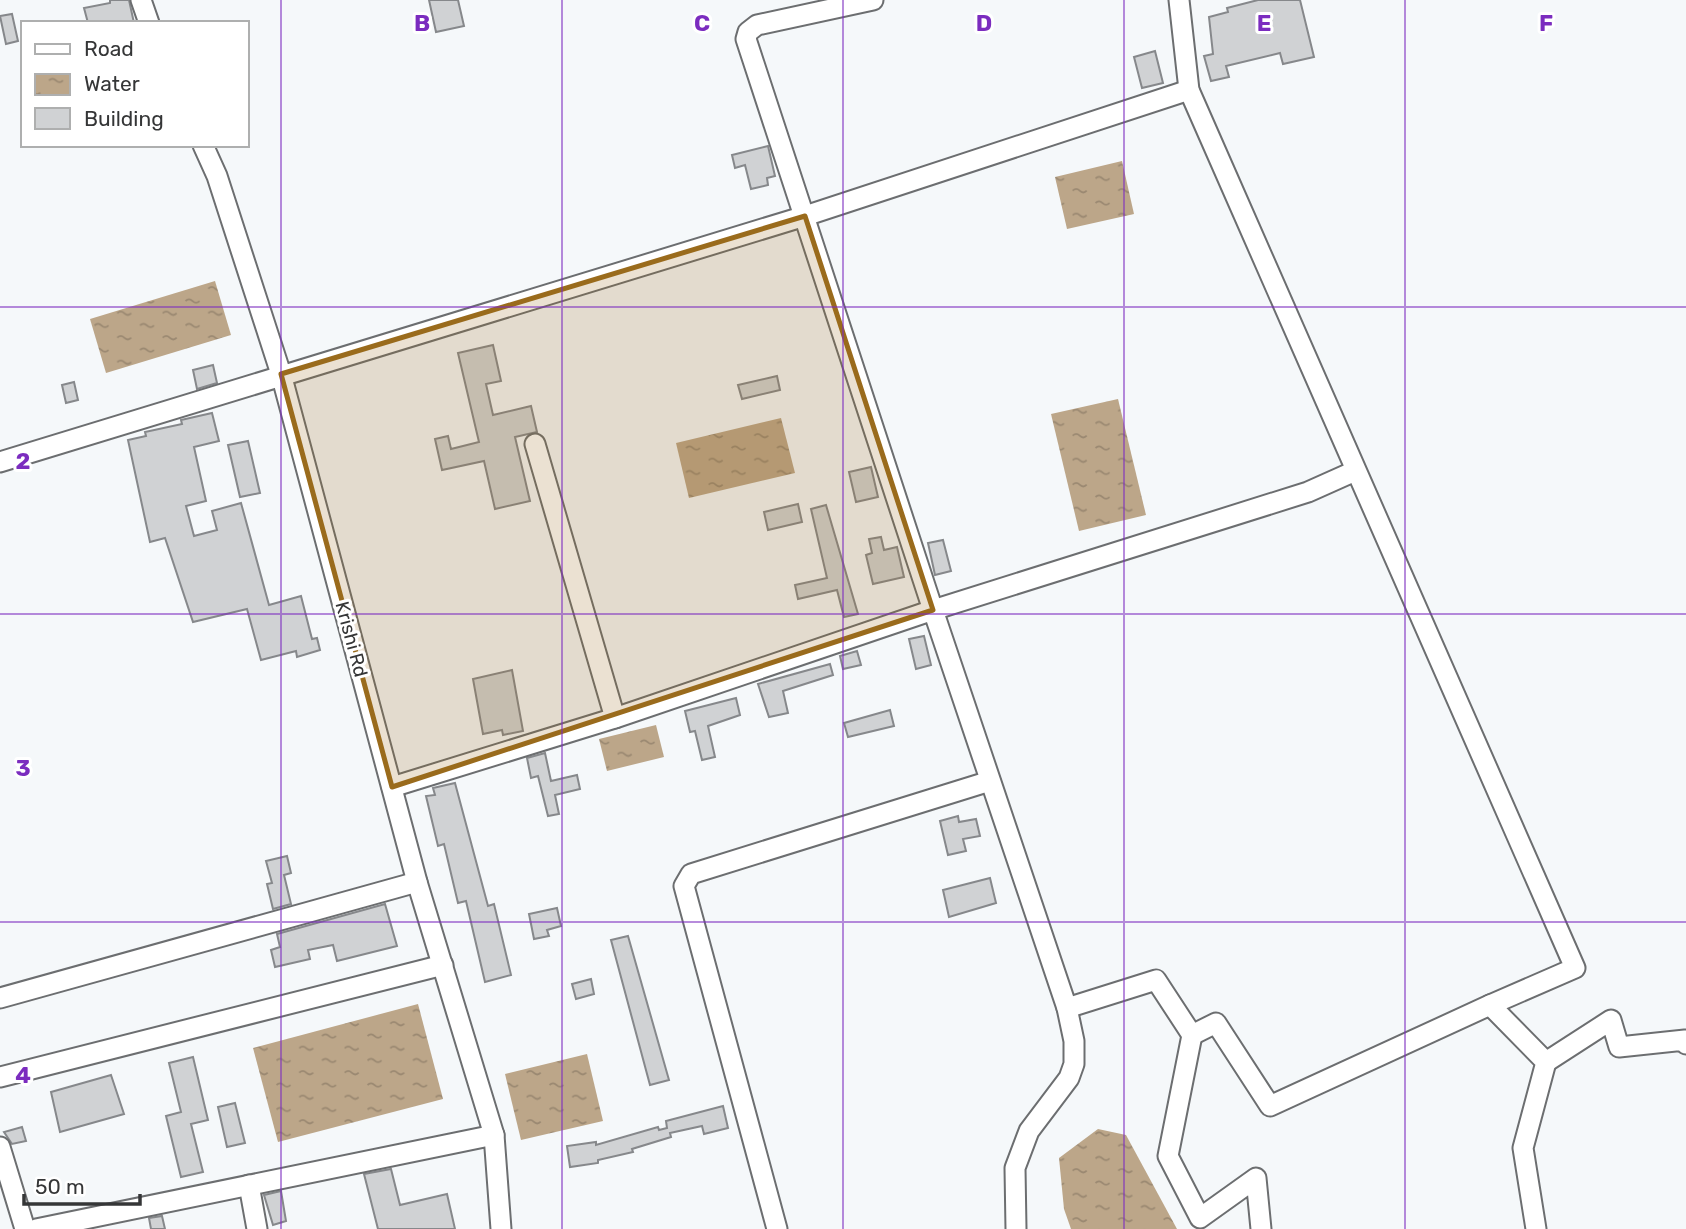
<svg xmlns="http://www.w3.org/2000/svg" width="1686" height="1229" font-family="Rubik,sans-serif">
<defs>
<pattern id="water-ripples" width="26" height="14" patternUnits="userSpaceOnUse" patternTransform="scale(1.75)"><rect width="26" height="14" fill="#bca689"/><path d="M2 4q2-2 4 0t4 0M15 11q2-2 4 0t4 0" fill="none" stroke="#9a8871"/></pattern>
</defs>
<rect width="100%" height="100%" fill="#f5f8fa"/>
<!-- water -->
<g fill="url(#water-ripples)">
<path d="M 1122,161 L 1134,214 L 1067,229 L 1055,177 Z"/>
<path d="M 215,281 L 231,335 L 106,373 L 90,319 Z"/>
<path d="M 1118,399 L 1146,515 L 1079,531 L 1051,414 Z"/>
<path d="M 781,418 L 795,473 L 689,498 L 676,443 Z"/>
<path d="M 656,725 L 664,757 L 607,771 L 599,739 Z"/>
<path d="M 418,1004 L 443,1099 L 278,1142 L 253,1048 Z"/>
<path d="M 587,1054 L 603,1121 L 521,1140 L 505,1074 Z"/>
<path d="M 1098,1129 L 1126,1135 L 1177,1229 L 1071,1229 L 1064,1209 L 1059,1158 Z"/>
</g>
<!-- building -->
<g fill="#d0d2d4" stroke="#86888b" stroke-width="2">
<path d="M 110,0 L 129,0 L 134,23 L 88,23 L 84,8 L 110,3 Z"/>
<path d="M 429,0 L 458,0 L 464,26 L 436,32 Z"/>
<path d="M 1258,0 L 1300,0 L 1314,57 L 1283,64 L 1280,53 L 1226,66 L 1229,77 L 1211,81 L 1204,56 L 1213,54 L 1209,17 L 1228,12 L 1227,8 Z"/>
<path d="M 12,14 L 18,41 L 6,44 L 0,16 Z"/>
<path d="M 1155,51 L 1163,83 L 1142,88 L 1134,57 Z"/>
<path d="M 768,146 L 775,176 L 767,178 L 768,185 L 751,189 L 745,165 L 735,168 L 732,155 Z"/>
<path d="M 493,345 L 501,381 L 486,384 L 493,415 L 531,406 L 537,432 L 515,437 L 530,501 L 495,509 L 484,461 L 442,470 L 435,439 L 448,436 L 451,449 L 479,442 L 458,353 Z"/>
<path d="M 213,365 L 217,383 L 197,389 L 193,370 Z"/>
<path d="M 777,376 L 780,390 L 742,399 L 738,385 Z"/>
<path d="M 74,382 L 78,400 L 66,403 L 62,385 Z"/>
<path d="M 212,413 L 219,441 L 194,447 L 206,501 L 186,506 L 194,536 L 217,530 L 212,511 L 241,503 L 269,605 L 301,596 L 312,639 L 317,638 L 320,650 L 297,657 L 296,651 L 261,660 L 247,609 L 193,622 L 165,538 L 150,542 L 128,440 L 146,436 L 145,432 L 182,424 L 181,420 Z"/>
<path d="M 248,441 L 260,493 L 240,497 L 228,445 Z"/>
<path d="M 871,467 L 878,497 L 856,502 L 849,472 Z"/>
<path d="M 798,504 L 802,522 L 768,530 L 764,512 Z"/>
<path d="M 826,505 L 858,614 L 844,617 L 837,590 L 798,599 L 795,585 L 827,578 L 811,509 Z"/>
<path d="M 881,537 L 884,550 L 897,547 L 904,577 L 873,584 L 866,555 L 872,553 L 869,539 Z"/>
<path d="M 943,540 L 951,571 L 935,575 L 928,543 Z"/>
<path d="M 924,636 L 931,665 L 916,669 L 909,639 Z"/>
<path d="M 857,651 L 861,665 L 843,669 L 840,656 Z"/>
<path d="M 830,664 L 833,675 L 783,691 L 788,713 L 769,717 L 758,684 Z"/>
<path d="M 512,670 L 523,731 L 503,735 L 502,730 L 483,734 L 473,679 Z"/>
<path d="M 736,698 L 740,715 L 708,726 L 715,757 L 702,760 L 695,731 L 690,732 L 685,711 Z"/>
<path d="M 890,710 L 894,726 L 848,737 L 844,723 Z"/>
<path d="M 545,753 L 551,781 L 577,775 L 580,789 L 555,795 L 559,814 L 548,816 L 538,776 L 531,778 L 527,758 Z"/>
<path d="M 455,783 L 488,906 L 494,904 L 511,975 L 485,982 L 466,901 L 458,903 L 444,844 L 438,846 L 426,796 L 435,795 L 433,788 Z"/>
<path d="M 958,816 L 959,822 L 976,819 L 980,836 L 963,839 L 966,851 L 948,855 L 940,821 Z"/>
<path d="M 287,856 L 291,873 L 284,875 L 291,904 L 273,909 L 267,884 L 272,883 L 266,861 Z"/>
<path d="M 990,878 L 996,903 L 949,917 L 943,890 Z"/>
<path d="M 385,904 L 397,946 L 337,961 L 333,945 L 308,950 L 310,959 L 275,967 L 271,950 L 280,947 L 277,934 Z"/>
<path d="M 557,908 L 561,926 L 547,930 L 549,936 L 534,939 L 529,914 Z"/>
<path d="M 628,936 L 669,1080 L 650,1085 L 611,940 Z"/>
<path d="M 591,979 L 594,994 L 576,999 L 572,984 Z"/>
<path d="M 193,1057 L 208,1120 L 191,1124 L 203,1172 L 181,1177 L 166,1116 L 181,1112 L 169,1063 Z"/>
<path d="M 111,1075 L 124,1114 L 60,1132 L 51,1092 Z"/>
<path d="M 235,1103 L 245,1143 L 227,1147 L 218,1107 Z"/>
<path d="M 723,1106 L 728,1128 L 704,1134 L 702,1126 L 670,1133 L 671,1137 L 632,1149 L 633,1152 L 598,1160 L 598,1163 L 570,1167 L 567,1146 L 596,1142 L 596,1145 L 658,1127 L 659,1130 L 667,1128 L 666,1121 Z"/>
<path d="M 22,1127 L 26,1141 L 12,1144 L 4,1132 Z"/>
<path d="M 391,1169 L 400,1205 L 447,1194 L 455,1229 L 378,1229 L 364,1174 Z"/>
<path d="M 281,1191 L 286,1221 L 273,1225 L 264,1195 Z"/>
<path d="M 162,1216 L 165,1229 L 151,1229 L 149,1218 Z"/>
</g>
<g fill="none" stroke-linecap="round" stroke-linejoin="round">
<!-- minor casing -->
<g stroke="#6c6e70" stroke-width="23">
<g id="minor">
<path d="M 141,0 L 149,23"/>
<path d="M 873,0 L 757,25 L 748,32 L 746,39 L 933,610 L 1067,1008 L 1074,1041 L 1074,1064 L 1069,1078 L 1029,1131 L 1015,1168 L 1016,1229"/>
<path d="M 1179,0 L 1189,90 L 1575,968 L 1490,1005"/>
<path d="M 203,145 L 217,176 L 281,374 L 417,882 L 494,1135"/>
<path d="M 535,444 L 615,718"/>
<path d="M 0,462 L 805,216 L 1189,90"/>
<path d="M 392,787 L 615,718 L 933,610 L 1308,492 L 1355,471"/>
<path d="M 0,998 L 417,882"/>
<path d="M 1067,1008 L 1156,980 L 1192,1035 L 1168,1156 L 1200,1218 L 1256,1178 L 1261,1229"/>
<path d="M 1192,1035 L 1216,1023 L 1270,1106 L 1490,1005 L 1546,1062 L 1523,1148 L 1536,1229"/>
<path d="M 1546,1062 L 1611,1020 L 1619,1047 L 1685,1040 L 1686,1044"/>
<path d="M 0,1077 L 443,965"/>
<path d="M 0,1147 L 25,1229"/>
<path d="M 249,1185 L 257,1229"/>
<path d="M 36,1229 L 494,1135 L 501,1229"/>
<path d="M 777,1229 L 684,886 L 691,874 L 990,781"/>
</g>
</g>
<!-- minor -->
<use href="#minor" stroke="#fff" stroke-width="19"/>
</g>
<!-- marked area -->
<path fill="#9a6b1c" fill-opacity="0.2" stroke="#9a6b1c" stroke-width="5" stroke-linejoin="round" d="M 805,216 L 933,610 L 392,787 L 281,374 Z"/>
<!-- grid -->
<path fill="none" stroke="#7b2cbf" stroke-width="2" stroke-opacity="0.55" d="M 281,0 L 281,1229M 562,0 L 562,1229M 843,0 L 843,1229M 1124,0 L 1124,1229M 1405,0 L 1405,1229M 0,307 L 1686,307M 0,614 L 1686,614M 0,922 L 1686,922"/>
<g text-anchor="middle" stroke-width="6" stroke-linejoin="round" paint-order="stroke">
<!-- street labels -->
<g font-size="19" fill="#353637" stroke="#fff">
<text transform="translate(352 639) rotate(75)" y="7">Krishi Rd</text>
</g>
</g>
<g font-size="23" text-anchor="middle" font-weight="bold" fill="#7b2cbf" stroke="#fff" stroke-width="6" stroke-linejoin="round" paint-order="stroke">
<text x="422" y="31">B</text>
<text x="702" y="31">C</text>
<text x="984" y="31">D</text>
<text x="1264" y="31">E</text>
<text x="1546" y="31">F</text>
<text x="23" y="469">2</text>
<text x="23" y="776">3</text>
<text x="23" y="1083">4</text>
</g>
<!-- legend -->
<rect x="21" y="21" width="228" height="126" fill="#ffffff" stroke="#aeafaf" stroke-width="2"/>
<rect x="35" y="44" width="35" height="10" fill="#ffffff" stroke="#aeafaf" stroke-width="2"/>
<text x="84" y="56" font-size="21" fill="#353637">Road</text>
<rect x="35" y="74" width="35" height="21" fill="url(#water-ripples)" stroke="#aeafaf" stroke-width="2"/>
<text x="84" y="91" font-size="21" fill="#353637">Water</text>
<rect x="35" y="108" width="35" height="21" fill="#d0d2d4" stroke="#aeafaf" stroke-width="2"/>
<text x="84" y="126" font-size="21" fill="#353637">Building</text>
<!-- scale -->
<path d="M24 1194v10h116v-10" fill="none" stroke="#353637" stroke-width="3.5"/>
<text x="35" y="1194" font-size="21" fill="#353637" stroke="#ffffff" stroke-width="5" paint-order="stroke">50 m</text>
</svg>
